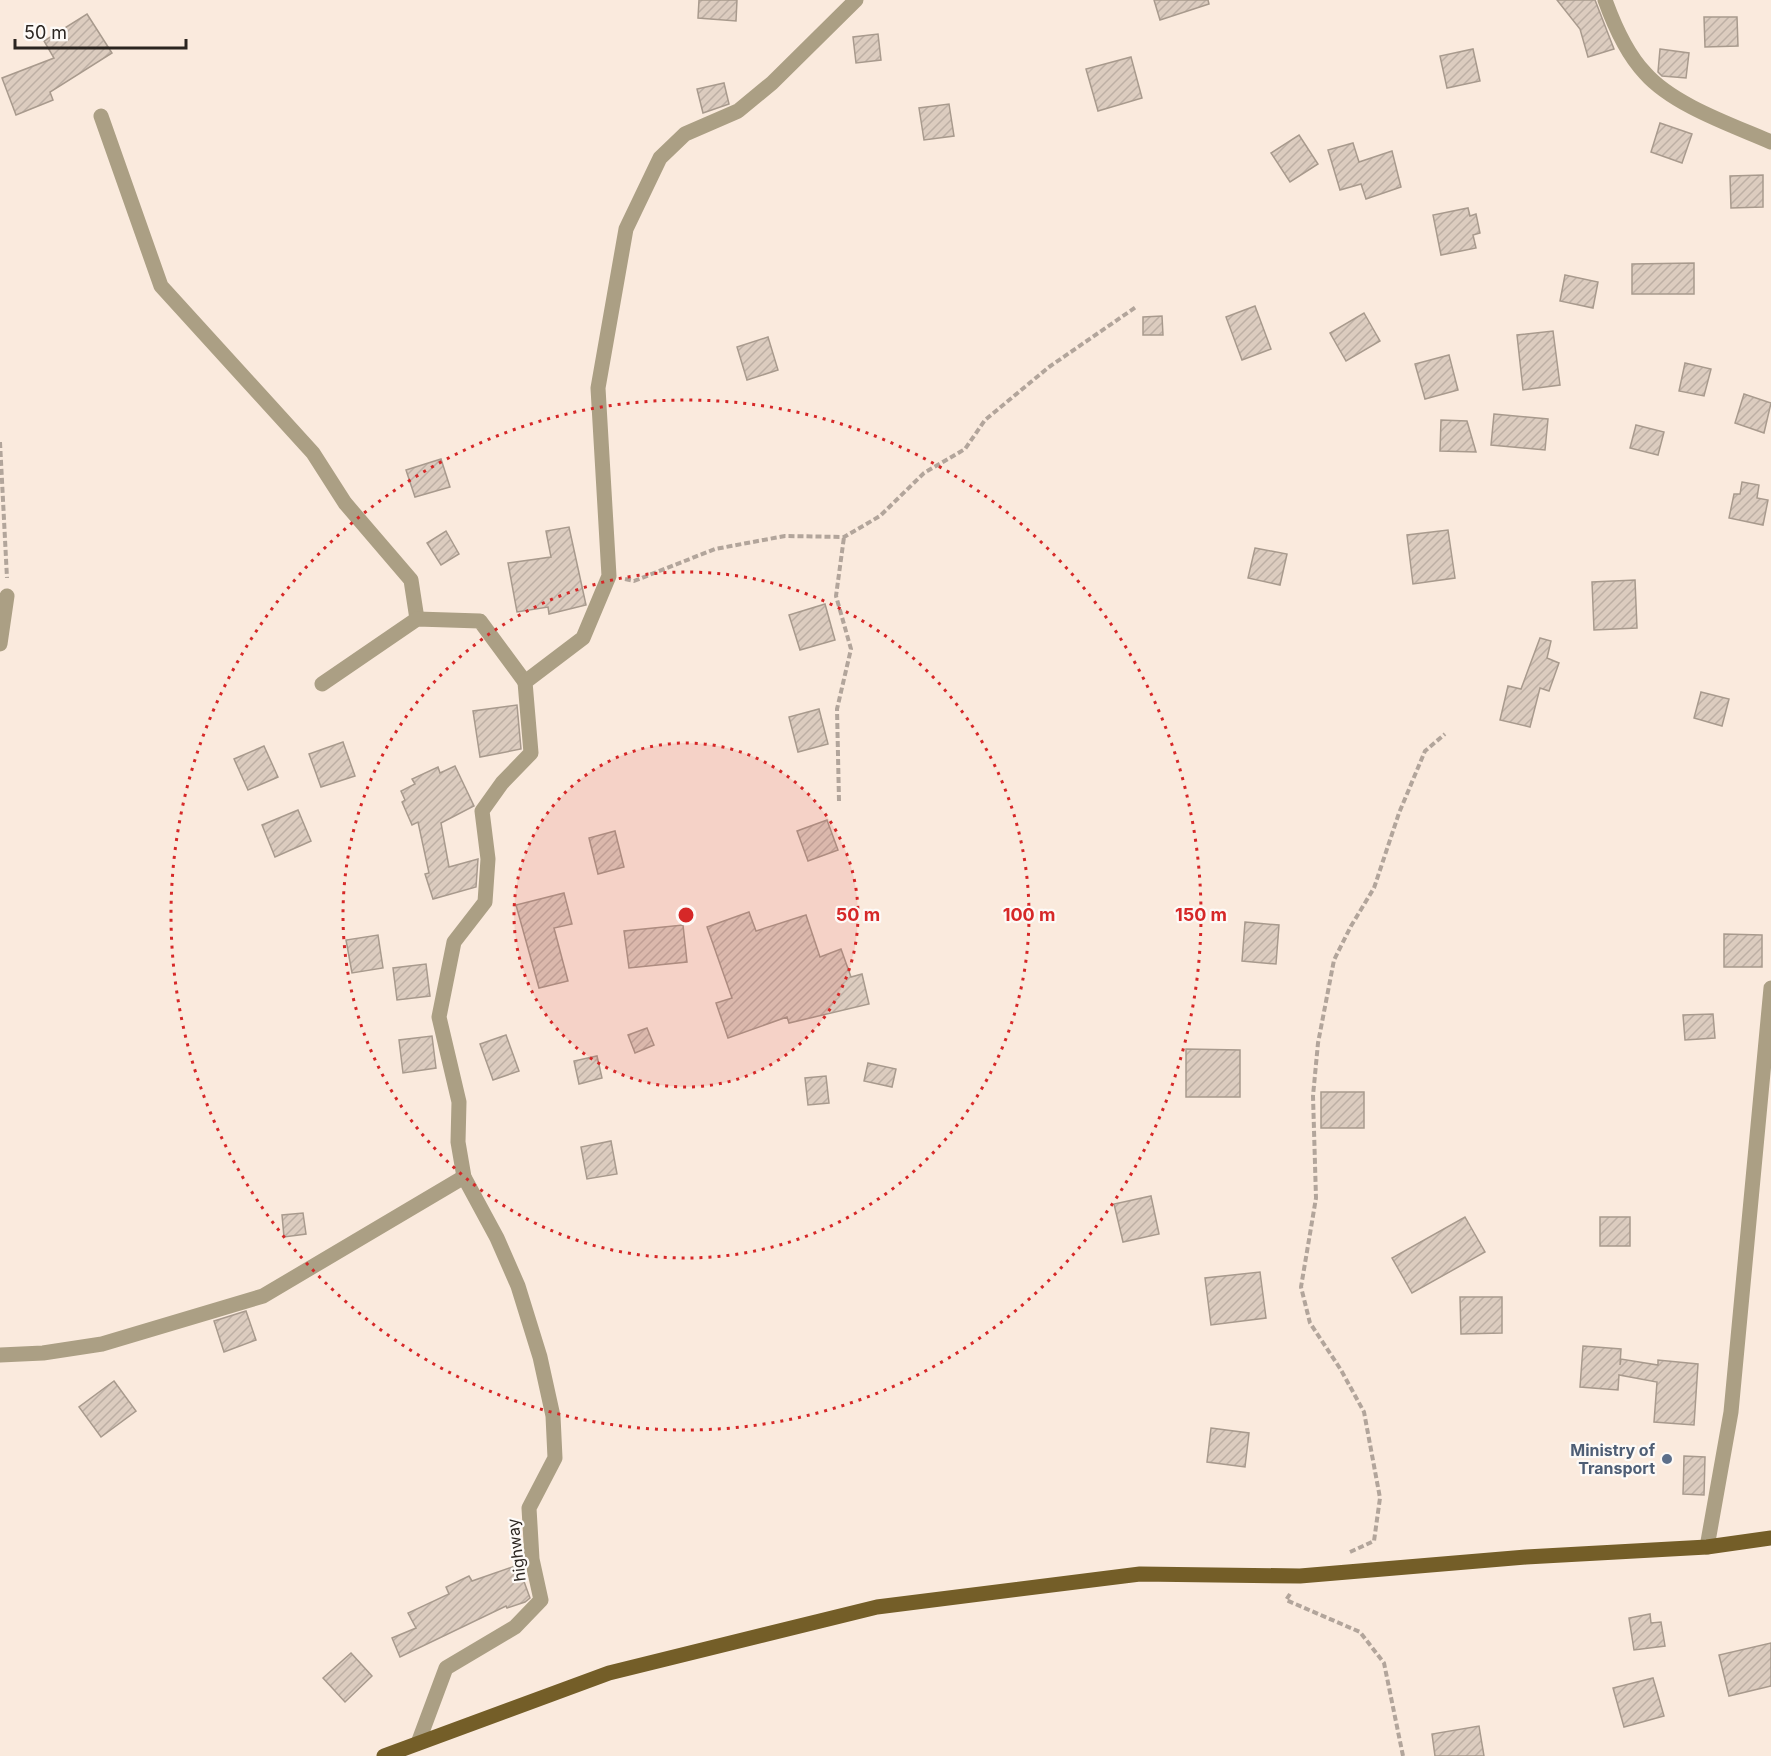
<svg xmlns="http://www.w3.org/2000/svg" width="1771" height="1756" font-family="Inter,sans-serif">
<defs>
<pattern id="building-hatch" width="6" height="6" patternUnits="userSpaceOnUse" patternTransform="scale(1.5)"><rect width="6" height="6" fill="#dcccbf"/><path d="M-1 1l2-2M0 6l6-6M5 7l2-2" fill="none" stroke="#bdafa4"/></pattern>
</defs>
<rect width="100%" height="100%" fill="#faeadd"/>
<!-- building -->
<g fill="url(#building-hatch)" stroke="#a89a8d" stroke-width="1.5">
<path d="M 699,0 L 737,0 L 736,21 L 698,18 Z"/>
<path d="M 1154,0 L 1208,0 L 1209,4 L 1160,20 Z"/>
<path d="M 1557,0 L 1595,0 L 1614,49 L 1588,57 L 1580,29 Z"/>
<path d="M 87,14 L 112,53 L 50,92 L 53,100 L 16,115 L 2,78 L 54,58 L 44,41 Z"/>
<path d="M 1704,17 L 1737,17 L 1738,46 L 1705,47 Z"/>
<path d="M 878,34 L 881,60 L 856,63 L 853,37 Z"/>
<path d="M 1473,49 L 1480,81 L 1447,88 L 1440,56 Z"/>
<path d="M 1660,49 L 1689,53 L 1686,78 L 1662,76 L 1658,72 Z"/>
<path d="M 1131,57 L 1142,98 L 1098,111 L 1086,69 Z"/>
<path d="M 724,83 L 729,104 L 703,113 L 697,89 Z"/>
<path d="M 949,104 L 954,136 L 924,140 L 919,108 Z"/>
<path d="M 1660,123 L 1692,134 L 1682,163 L 1651,152 Z"/>
<path d="M 1299,135 L 1318,164 L 1290,182 L 1271,153 Z"/>
<path d="M 1353,143 L 1359,162 L 1392,151 L 1401,187 L 1366,199 L 1361,184 L 1340,190 L 1328,150 Z"/>
<path d="M 1763,175 L 1763,207 L 1731,208 L 1730,176 Z"/>
<path d="M 1468,208 L 1470,216 L 1476,214 L 1480,233 L 1473,235 L 1476,248 L 1441,255 L 1433,215 Z"/>
<path d="M 1694,263 L 1694,294 L 1632,294 L 1632,264 Z"/>
<path d="M 1565,275 L 1598,282 L 1593,308 L 1560,301 Z"/>
<path d="M 1255,306 L 1271,349 L 1242,360 L 1226,317 Z"/>
<path d="M 1364,313 L 1380,341 L 1346,361 L 1330,333 Z"/>
<path d="M 1162,316 L 1163,335 L 1143,335 L 1143,317 Z"/>
<path d="M 1553,331 L 1560,385 L 1523,390 L 1517,335 Z"/>
<path d="M 768,337 L 778,370 L 747,380 L 737,347 Z"/>
<path d="M 1449,355 L 1458,390 L 1425,399 L 1415,364 Z"/>
<path d="M 1685,363 L 1711,369 L 1704,396 L 1679,391 Z"/>
<path d="M 1744,394 L 1771,403 L 1764,433 L 1735,423 Z"/>
<path d="M 1494,414 L 1548,419 L 1545,450 L 1491,445 Z"/>
<path d="M 1441,420 L 1467,421 L 1476,452 L 1440,451 Z"/>
<path d="M 1636,425 L 1664,432 L 1658,455 L 1630,448 Z"/>
<path d="M 441,459 L 450,487 L 415,497 L 406,470 Z"/>
<path d="M 1742,482 L 1759,485 L 1757,498 L 1768,500 L 1763,525 L 1729,518 L 1734,494 L 1740,494 Z"/>
<path d="M 569,527 L 586,605 L 549,614 L 548,607 L 517,612 L 508,563 L 551,557 L 546,531 Z"/>
<path d="M 1448,530 L 1455,578 L 1413,584 L 1407,535 Z"/>
<path d="M 446,531 L 459,554 L 441,565 L 427,543 Z"/>
<path d="M 1255,548 L 1287,554 L 1280,585 L 1248,578 Z"/>
<path d="M 1635,580 L 1637,628 L 1594,630 L 1592,582 Z"/>
<path d="M 825,604 L 835,640 L 800,650 L 789,615 Z"/>
<path d="M 1540,638 L 1551,641 L 1547,658 L 1559,663 L 1549,691 L 1540,688 L 1530,727 L 1500,720 L 1508,686 L 1521,689 Z"/>
<path d="M 1701,692 L 1729,699 L 1722,726 L 1694,718 Z"/>
<path d="M 517,705 L 521,749 L 480,757 L 473,711 Z"/>
<path d="M 819,709 L 828,744 L 798,752 L 789,717 Z"/>
<path d="M 343,742 L 355,776 L 321,787 L 309,754 Z"/>
<path d="M 264,746 L 278,777 L 248,790 L 234,759 Z"/>
<path d="M 455,766 L 474,806 L 441,823 L 449,867 L 478,859 L 476,887 L 433,899 L 425,874 L 429,873 L 418,822 L 412,825 L 402,802 L 405,800 L 401,791 L 415,784 L 412,779 L 438,767 L 440,773 Z"/>
<path d="M 298,810 L 311,841 L 275,857 L 262,825 Z"/>
<path d="M 827,820 L 838,850 L 808,861 L 797,831 Z"/>
<path d="M 615,831 L 624,867 L 598,874 L 589,838 Z"/>
<path d="M 564,893 L 572,924 L 554,928 L 568,981 L 539,988 L 516,905 Z"/>
<path d="M 749,912 L 756,931 L 806,915 L 820,957 L 841,949 L 851,977 L 862,974 L 869,1004 L 789,1023 L 787,1017 L 728,1038 L 716,1003 L 732,998 L 707,927 Z"/>
<path d="M 1245,922 L 1279,925 L 1276,964 L 1242,961 Z"/>
<path d="M 683,925 L 687,962 L 629,968 L 624,931 Z"/>
<path d="M 1724,934 L 1762,935 L 1762,967 L 1724,967 Z"/>
<path d="M 378,935 L 383,968 L 352,973 L 346,940 Z"/>
<path d="M 426,964 L 430,996 L 397,1000 L 393,968 Z"/>
<path d="M 1713,1014 L 1715,1038 L 1685,1040 L 1683,1015 Z"/>
<path d="M 647,1028 L 654,1045 L 635,1053 L 628,1035 Z"/>
<path d="M 506,1035 L 519,1071 L 493,1080 L 480,1044 Z"/>
<path d="M 432,1036 L 436,1068 L 403,1073 L 399,1040 Z"/>
<path d="M 1186,1049 L 1240,1050 L 1240,1097 L 1186,1097 Z"/>
<path d="M 597,1056 L 602,1078 L 579,1084 L 574,1061 Z"/>
<path d="M 868,1063 L 896,1069 L 892,1087 L 864,1081 Z"/>
<path d="M 826,1076 L 829,1103 L 808,1105 L 805,1078 Z"/>
<rect x="1321" y="1092" width="43" height="36"/>
<path d="M 611,1141 L 617,1174 L 587,1179 L 581,1147 Z"/>
<path d="M 1151,1196 L 1159,1234 L 1123,1242 L 1114,1204 Z"/>
<path d="M 303,1213 L 306,1234 L 284,1237 L 282,1215 Z"/>
<path d="M 1465,1217 L 1485,1252 L 1412,1293 L 1392,1258 Z"/>
<rect x="1600" y="1217" width="30" height="29"/>
<path d="M 1260,1272 L 1266,1318 L 1211,1325 L 1205,1278 Z"/>
<path d="M 1460,1297 L 1502,1297 L 1502,1333 L 1461,1334 Z"/>
<path d="M 246,1311 L 256,1340 L 224,1352 L 214,1321 Z"/>
<path d="M 1583,1346 L 1621,1349 L 1620,1365 L 1621,1359 L 1658,1365 L 1658,1360 L 1698,1364 L 1694,1425 L 1654,1422 L 1657,1382 L 1619,1375 L 1618,1390 L 1580,1387 Z"/>
<path d="M 114,1381 L 136,1411 L 101,1437 L 79,1407 Z"/>
<path d="M 1211,1428 L 1249,1433 L 1245,1467 L 1207,1462 Z"/>
<path d="M 1684,1456 L 1705,1457 L 1704,1495 L 1683,1494 Z"/>
<path d="M 518,1565 L 530,1598 L 525,1602 L 507,1608 L 506,1606 L 400,1657 L 392,1638 L 416,1628 L 408,1613 L 449,1594 L 446,1587 L 469,1576 L 472,1581 Z"/>
<path d="M 1650,1614 L 1651,1623 L 1661,1622 L 1665,1646 L 1634,1650 L 1629,1618 Z"/>
<path d="M 1771,1643 L 1771,1686 L 1729,1696 L 1719,1655 Z"/>
<path d="M 351,1653 L 372,1676 L 345,1702 L 323,1678 Z"/>
<path d="M 1653,1678 L 1664,1716 L 1624,1727 L 1613,1688 Z"/>
<path d="M 1479,1726 L 1484,1756 L 1435,1756 L 1432,1734 Z"/>
</g>
<g fill="none" stroke-linecap="round" stroke-linejoin="round">
<!-- path -->
<g stroke="#b2a59b" stroke-width="4" stroke-dasharray="6 3" stroke-linecap="butt">
<path d="M 0,442 L 7,578"/>
<path d="M 625,579 L 634,581 L 715,549 L 785,536 L 844,537 L 880,516 L 924,473 L 965,449 L 985,420 L 1049,367 L 1136,307"/>
<path d="M 839,801 L 837,709 L 851,649 L 836,596 L 844,537"/>
<path d="M 1350,1552 L 1374,1541 L 1380,1498 L 1364,1412 L 1341,1370 L 1310,1323 L 1301,1287 L 1316,1198 L 1313,1096 L 1318,1043 L 1334,960 L 1351,926 L 1374,888 L 1399,813 L 1425,751 L 1445,734"/>
<path d="M 1290,1594 L 1286,1600 L 1360,1632 L 1384,1663 L 1403,1756"/>
</g>
<!-- street -->
<g stroke="#ab9f84" stroke-width="15">
<path d="M 1605,0 C 1614,25 1626,53 1645,73 C 1673,105 1732,125 1771,142"/>
<path d="M 101,116 L 161,286 L 313,453 L 345,503 L 411,580 L 417,619"/>
<path d="M 0,644 L 7,596"/>
<path d="M 322,684 L 417,619 L 480,621 L 525,682"/>
<path d="M 0,1355 L 43,1353 L 102,1344 L 263,1296 L 464,1177"/>
<path d="M 1707,1547 L 1731,1412 L 1771,988"/>
<path d="M 418,1743 L 446,1668 L 515,1627 L 541,1600 L 532,1559 L 529,1508 L 555,1458 L 553,1416 L 540,1357 L 518,1286 L 497,1238 L 464,1177 L 458,1142 L 459,1102 L 439,1017 L 454,942 L 485,902 L 488,859 L 482,811 L 502,783 L 531,753 L 525,682 L 583,638 L 609,576 L 598,388 L 626,229 L 660,158 L 685,134 L 738,111 L 772,83 L 856,0"/>
</g>
<!-- primary -->
<path stroke="#745e28" stroke-width="15" d="M 384,1756 L 609,1673 L 877,1607 L 1140,1574 L 1300,1576 L 1526,1557 L 1707,1547 L 1771,1538"/>
</g>
<!-- distance rings -->
<circle cx="686" cy="915" r="172" fill="#d62828" fill-opacity=".12"/>
<g fill="none" stroke="#d62828" stroke-width="3" stroke-dasharray="3 6">
<circle cx="686" cy="915" r="172"/>
<circle cx="686" cy="915" r="343"/>
<circle cx="686" cy="915" r="515"/>
</g>
<!-- markers -->
<circle fill="#5c6f8a" stroke="#fdfaf7" stroke-width="2" cx="1667" cy="1459" r="6"/>
<g text-anchor="middle" stroke-width="4.5" stroke-linejoin="round" paint-order="stroke">
<!-- service labels -->
<g font-size="16" font-weight="bold" fill="#4e5e75" stroke="#fdfaf7" text-anchor="end">
<text x="1655" y="1456">Ministry of<tspan x="1655" dy="18">Transport</tspan></text>
</g>
<!-- street labels -->
<g font-size="16" fill="#2b2520" stroke="#fdfaf7">
<text transform="translate(516 1550) rotate(-97)" y="6">highway</text>
</g>
</g>
<circle cx="686" cy="915" r="9" fill="#d62828" stroke="#fdfaf7" stroke-width="3"/>
<g font-size="18" text-anchor="middle" font-weight="bold" fill="#d62828" stroke="#fdfaf7" stroke-width="4.5" stroke-linejoin="round" paint-order="stroke">
<text x="858" y="921">50 m</text>
<text x="1029" y="921">100 m</text>
<text x="1201" y="921">150 m</text>
</g>
<!-- scale -->
<path d="M15 39v9h171v-9" fill="none" stroke="#2b2520" stroke-width="3"/>
<text x="24" y="39" font-size="18" fill="#2b2520" stroke="#fdfaf7" stroke-width="4.5" paint-order="stroke">50 m</text>
</svg>
